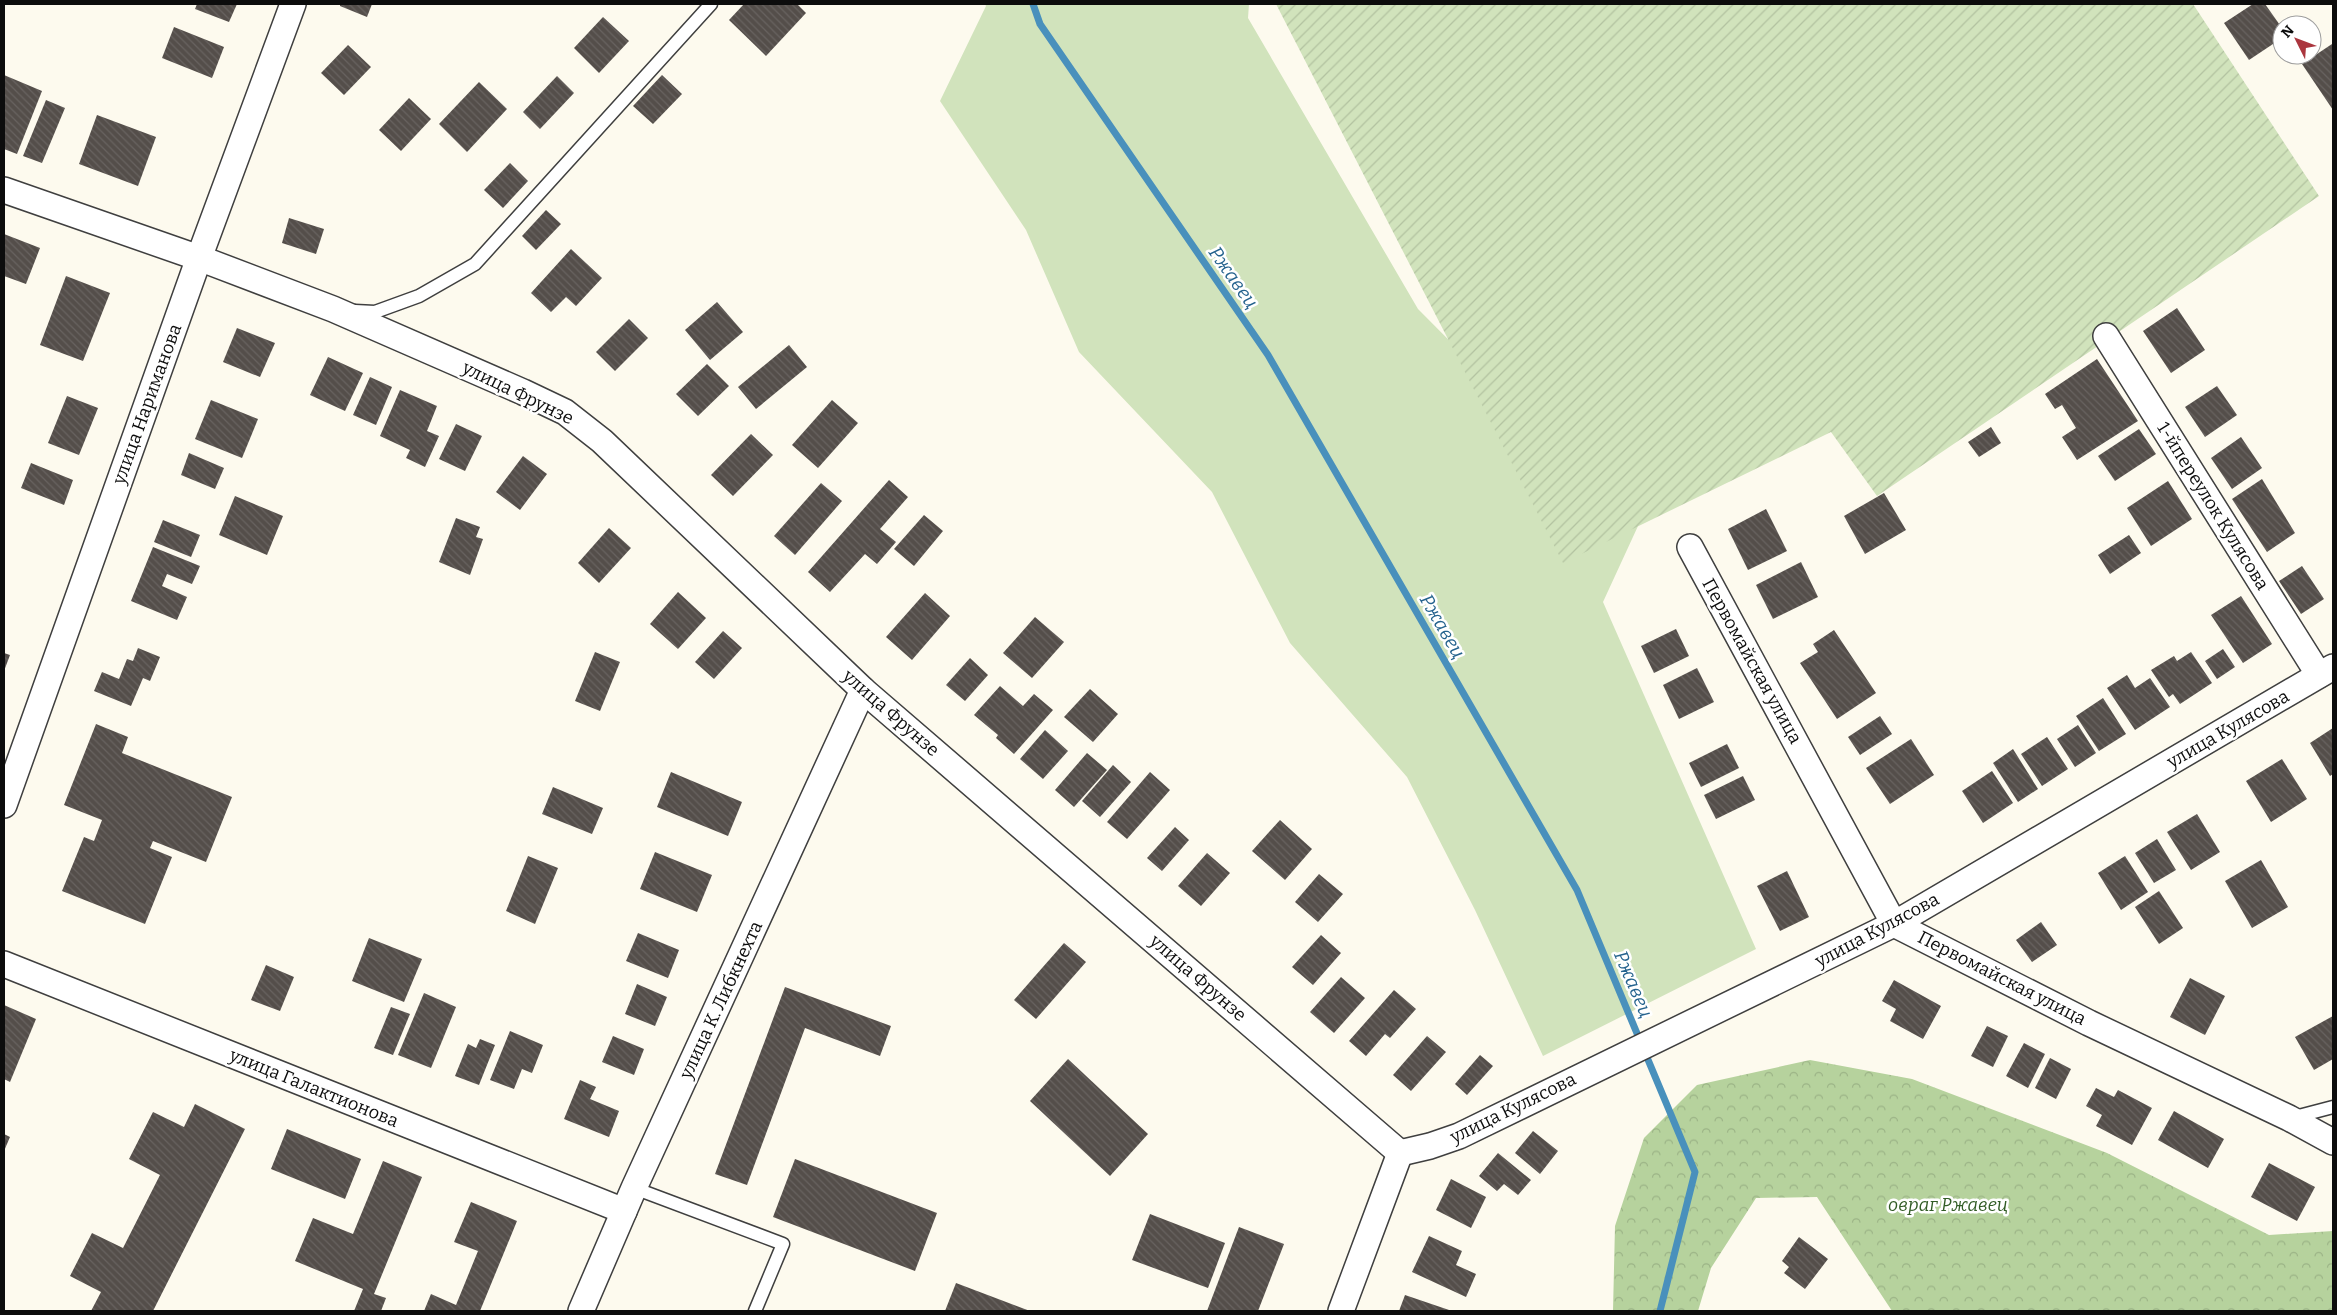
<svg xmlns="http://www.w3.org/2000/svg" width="2337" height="1315" font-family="Bitter,serif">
<defs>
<pattern id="forest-crowns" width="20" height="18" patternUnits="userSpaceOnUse" patternTransform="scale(1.25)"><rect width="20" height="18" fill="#b6d29d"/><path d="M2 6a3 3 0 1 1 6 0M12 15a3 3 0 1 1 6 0" fill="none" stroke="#9bb386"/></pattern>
<pattern id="garden-furrows" width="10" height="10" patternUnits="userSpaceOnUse" patternTransform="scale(1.25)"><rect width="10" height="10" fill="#d1e3bc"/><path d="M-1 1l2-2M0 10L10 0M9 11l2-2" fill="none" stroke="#b2c2a0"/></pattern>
<pattern id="building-back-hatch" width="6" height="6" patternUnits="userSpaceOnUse" patternTransform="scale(1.25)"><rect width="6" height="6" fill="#544e4a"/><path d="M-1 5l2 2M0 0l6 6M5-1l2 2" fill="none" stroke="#686360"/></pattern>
</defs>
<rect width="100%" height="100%" fill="#fdfaee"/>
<!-- grass -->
<path fill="#d1e3bc" d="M 985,4 L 1249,4 L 1248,18 L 1418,309 L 1563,455 L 1679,437 L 1603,602 L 1756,949 L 1543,1056 L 1475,910 L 1407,777 L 1290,643 L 1212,492 L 1079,352 L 1026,230 L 940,101 L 986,6 Z"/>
<!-- forest -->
<path fill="url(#forest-crowns)" d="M 1810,1060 L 1912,1079 L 2107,1153 L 2269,1235 L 2333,1231 L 2333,1311 L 1892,1311 L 1817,1197 L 1756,1198 L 1711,1268 L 1698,1311 L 1613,1311 L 1615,1226 L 1644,1138 L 1697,1085 Z"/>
<!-- garden -->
<path fill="url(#garden-furrows)" d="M 1276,4 L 2193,4 L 2319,196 L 1877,496 L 1831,432 L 1563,563 Z"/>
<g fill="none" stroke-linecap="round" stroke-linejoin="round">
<!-- stream -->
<path stroke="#4990bc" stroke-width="7" d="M 1033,4 L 1040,24 L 1268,355 L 1577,890 L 1695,1172 L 1660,1311"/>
</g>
<!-- building -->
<g fill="url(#building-back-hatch)">
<path d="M 197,4 L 237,4 L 229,22 L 195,9 Z"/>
<path d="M 340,4 L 372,4 L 367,17 L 340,6 Z"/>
<path d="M 744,4 L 797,4 L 806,13 L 766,56 L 729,20 Z"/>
<path d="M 2253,4 L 2265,4 L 2282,28 L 2282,38 L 2249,60 L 2224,23 Z"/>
<path d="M 603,17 L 629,41 L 599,73 L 574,48 Z"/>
<path d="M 174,27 L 224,47 L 212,78 L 162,58 Z"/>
<path d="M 2332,44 L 2333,46 L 2333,110 L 2302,64 Z"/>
<path d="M 348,45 L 371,67 L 344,95 L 321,73 Z"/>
<path d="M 4,75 L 42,91 L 17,154 L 4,149 Z"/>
<path d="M 662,75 L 682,94 L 653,124 L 633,106 Z"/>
<path d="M 557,76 L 574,93 L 540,129 L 523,112 Z"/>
<path d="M 479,82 L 507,109 L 467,152 L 439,124 Z"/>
<path d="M 409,98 L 431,119 L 401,151 L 379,130 Z"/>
<path d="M 46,100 L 65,108 L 42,163 L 23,156 Z"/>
<path d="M 97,115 L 156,137 L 138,186 L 79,164 Z"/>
<path d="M 510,163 L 528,181 L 503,208 L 484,190 Z"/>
<path d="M 546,210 L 561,224 L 536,250 L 522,236 Z"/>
<path d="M 289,218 L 324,229 L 316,254 L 282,243 Z"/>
<path d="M 4,234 L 40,248 L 26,284 L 4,276 Z"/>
<path d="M 571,249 L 602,278 L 576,306 L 566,297 L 551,312 L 531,293 Z"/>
<path d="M 66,276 L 110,293 L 83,361 L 40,345 Z"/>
<path d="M 717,302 L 743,332 L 710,360 L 685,330 Z"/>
<path d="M 2177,308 L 2205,350 L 2171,373 L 2143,331 Z"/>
<path d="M 629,319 L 648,338 L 615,371 L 596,352 Z"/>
<path d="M 237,328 L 275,343 L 260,377 L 223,362 Z"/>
<path d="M 789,345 L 807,367 L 756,409 L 738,387 Z"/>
<path d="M 328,357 L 363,373 L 345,411 L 310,395 Z"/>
<path d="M 2097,359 L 2138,421 L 2077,460 L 2062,437 L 2076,428 L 2062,405 L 2055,409 L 2045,394 Z"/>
<path d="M 707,364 L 729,386 L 698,416 L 676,394 Z"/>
<path d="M 370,377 L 392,387 L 376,425 L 353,415 Z"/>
<path d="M 2217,386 L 2237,415 L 2205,437 L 2185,407 Z"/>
<path d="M 400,390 L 437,406 L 427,431 L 439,436 L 425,467 L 406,458 L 410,450 L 380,436 Z"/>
<path d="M 67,396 L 98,408 L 79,455 L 48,443 Z"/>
<path d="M 211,400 L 258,419 L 242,458 L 195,439 Z"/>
<path d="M 832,400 L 858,423 L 818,468 L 792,445 Z"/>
<path d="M 456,424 L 482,436 L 465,471 L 439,459 Z"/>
<path d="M 1991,427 L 2001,443 L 1979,457 L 1968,442 Z"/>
<path d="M 2139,429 L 2156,454 L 2115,481 L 2098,456 Z"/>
<path d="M 751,434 L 773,455 L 733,496 L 711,475 Z"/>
<path d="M 2241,437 L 2262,468 L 2232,489 L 2211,458 Z"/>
<path d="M 189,453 L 224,468 L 215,489 L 181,475 Z"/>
<path d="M 523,456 L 547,474 L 520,510 L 496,492 Z"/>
<path d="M 31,463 L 73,480 L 64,505 L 21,488 Z"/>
<path d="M 2262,479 L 2295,533 L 2267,552 L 2232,499 Z"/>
<path d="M 889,480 L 908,497 L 880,529 L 896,542 L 877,564 L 865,554 L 830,592 L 808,572 Z"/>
<path d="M 2168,481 L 2192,519 L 2151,546 L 2127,508 Z"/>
<path d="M 821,483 L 842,501 L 795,555 L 774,536 Z"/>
<path d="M 1884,493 L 1906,530 L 1865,554 L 1844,516 Z"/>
<path d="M 235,496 L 283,516 L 267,555 L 219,535 Z"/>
<path d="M 1766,509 L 1787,551 L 1748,570 L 1728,529 Z"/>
<path d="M 924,515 L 943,531 L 914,566 L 894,549 Z"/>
<path d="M 456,518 L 480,527 L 476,537 L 483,539 L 470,575 L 439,562 Z"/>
<path d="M 163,520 L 200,535 L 191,557 L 154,542 Z"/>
<path d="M 609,528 L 631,548 L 599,583 L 578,563 Z"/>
<path d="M 2129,535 L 2141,553 L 2110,574 L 2098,555 Z"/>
<path d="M 153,547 L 200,566 L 192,584 L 167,574 L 162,586 L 187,597 L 177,620 L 131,601 Z"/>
<path d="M 1801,562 L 1818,597 L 1773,619 L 1756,585 Z"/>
<path d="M 2302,566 L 2324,599 L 2301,614 L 2279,581 Z"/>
<path d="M 678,592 L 706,618 L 678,649 L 650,624 Z"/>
<path d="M 925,593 L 950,616 L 912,660 L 886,637 Z"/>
<path d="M 2241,596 L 2272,644 L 2243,663 L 2211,615 Z"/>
<path d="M 1035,617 L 1064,642 L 1032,678 L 1003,653 Z"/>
<path d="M 1676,629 L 1689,656 L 1654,673 L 1641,646 Z"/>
<path d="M 1834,630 L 1876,693 L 1837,719 L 1800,663 L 1818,652 L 1813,644 Z"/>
<path d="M 723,631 L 742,648 L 714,679 L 695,662 Z"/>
<path d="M 138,648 L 160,657 L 150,681 L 143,678 L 131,706 L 94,691 L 102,672 L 119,679 L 127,659 L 133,661 Z"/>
<path d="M 2223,649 L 2235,667 L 2217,679 L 2205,661 Z"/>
<path d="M 595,652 L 620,662 L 600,711 L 575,701 Z"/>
<path d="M 2191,652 L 2212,683 L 2180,704 L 2173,694 L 2169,697 L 2151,670 L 2174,656 L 2177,661 Z"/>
<path d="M 4,653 L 10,655 L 4,671 Z"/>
<path d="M 970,658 L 988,675 L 965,701 L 946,685 Z"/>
<path d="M 1697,668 L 1714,702 L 1679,719 L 1663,685 Z"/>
<path d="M 2127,675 L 2135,688 L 2150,678 L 2170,707 L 2135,730 L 2107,688 Z"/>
<path d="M 1000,686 L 1023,706 L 1034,694 L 1053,710 L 1014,754 L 996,738 L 998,735 L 974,715 Z"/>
<path d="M 1090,689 L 1118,714 L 1093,742 L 1064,717 Z"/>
<path d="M 2103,698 L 2126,734 L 2099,751 L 2076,716 Z"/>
<path d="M 1880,716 L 1892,734 L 1860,755 L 1848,737 Z"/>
<path d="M 96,724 L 128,737 L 122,753 L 232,797 L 206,862 L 153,841 L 150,848 L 172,857 L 145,924 L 62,891 L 84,837 L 94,841 L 102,820 L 64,805 Z"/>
<path d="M 2078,725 L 2096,753 L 2075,767 L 2057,739 Z"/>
<path d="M 2333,728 L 2333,774 L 2330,776 L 2310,743 Z"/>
<path d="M 1045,730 L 1068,751 L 1043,779 L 1020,759 Z"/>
<path d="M 2047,737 L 2068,769 L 2042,786 L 2021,754 Z"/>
<path d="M 1911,739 L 1934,775 L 1890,804 L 1866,768 Z"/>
<path d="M 1727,744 L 1739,768 L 1701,787 L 1689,763 Z"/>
<path d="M 2013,749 L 2038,789 L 2018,802 L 1993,763 Z"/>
<path d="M 1087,753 L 1107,770 L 1074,807 L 1055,790 Z"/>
<path d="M 2282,759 L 2307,799 L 2271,822 L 2246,781 Z"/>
<path d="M 1113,765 L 1131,782 L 1100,817 L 1082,801 Z"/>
<path d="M 1992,771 L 2013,803 L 1983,823 L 1962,791 Z"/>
<path d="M 671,772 L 742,802 L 728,836 L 657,807 Z"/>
<path d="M 1150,772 L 1170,790 L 1127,839 L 1107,822 Z"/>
<path d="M 1743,776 L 1755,800 L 1716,819 L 1704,795 Z"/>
<path d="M 553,787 L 603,808 L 592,834 L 542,814 Z"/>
<path d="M 2197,814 L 2220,852 L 2191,870 L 2167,832 Z"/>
<path d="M 1280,820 L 1312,849 L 1285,880 L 1252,851 Z"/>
<path d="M 1175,827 L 1189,840 L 1162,871 L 1147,858 Z"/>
<path d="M 2157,839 L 2176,870 L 2154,883 L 2135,853 Z"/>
<path d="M 655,852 L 712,875 L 697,912 L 640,889 Z"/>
<path d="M 1207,853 L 1230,873 L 1201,906 L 1178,886 Z"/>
<path d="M 528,856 L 558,868 L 535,924 L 506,911 Z"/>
<path d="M 2125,856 L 2148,892 L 2121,910 L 2098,873 Z"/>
<path d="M 2261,860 L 2288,907 L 2252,928 L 2225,881 Z"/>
<path d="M 1787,871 L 1809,917 L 1780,931 L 1757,886 Z"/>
<path d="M 1319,874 L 1343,894 L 1318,922 L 1295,902 Z"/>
<path d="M 2159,891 L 2183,928 L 2159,944 L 2135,907 Z"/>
<path d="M 2041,922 L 2057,945 L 2032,962 L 2016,940 Z"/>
<path d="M 638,933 L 679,950 L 668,978 L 626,961 Z"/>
<path d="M 1321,935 L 1341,953 L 1313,985 L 1292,967 Z"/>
<path d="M 369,938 L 422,959 L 404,1002 L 352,981 Z"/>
<path d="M 1064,943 L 1086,962 L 1036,1019 L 1014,1000 Z"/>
<path d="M 266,965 L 294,977 L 280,1011 L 251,1000 Z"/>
<path d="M 1341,977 L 1365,998 L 1334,1033 L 1310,1012 Z"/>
<path d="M 2190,978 L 2225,996 L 2205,1035 L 2170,1017 Z"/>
<path d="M 1894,980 L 1941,1006 L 1923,1039 L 1890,1021 L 1896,1009 L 1882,1001 Z"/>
<path d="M 637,984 L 667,997 L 655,1026 L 625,1014 Z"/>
<path d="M 785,987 L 891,1026 L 880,1056 L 805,1028 L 747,1185 L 715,1174 Z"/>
<path d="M 1394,990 L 1416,1009 L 1390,1038 L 1385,1034 L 1366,1056 L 1349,1041 Z"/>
<path d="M 424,993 L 456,1007 L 431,1068 L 398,1055 Z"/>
<path d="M 4,1005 L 36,1019 L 10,1082 L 4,1079 Z"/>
<path d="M 391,1007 L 410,1014 L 393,1055 L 374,1048 Z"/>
<path d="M 2333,1016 L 2333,1059 L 2314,1070 L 2295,1037 Z"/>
<path d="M 1987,1026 L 2008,1036 L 1993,1067 L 1971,1056 Z"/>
<path d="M 510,1031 L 543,1045 L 532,1073 L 522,1069 L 514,1089 L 490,1080 Z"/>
<path d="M 613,1036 L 644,1049 L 634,1075 L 602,1062 Z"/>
<path d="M 1427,1036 L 1446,1052 L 1411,1091 L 1393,1075 Z"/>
<path d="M 480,1039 L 495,1045 L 479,1085 L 455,1076 L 468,1044 L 476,1048 Z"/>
<path d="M 2024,1043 L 2045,1054 L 2028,1088 L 2006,1076 Z"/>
<path d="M 1480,1055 L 1493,1066 L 1467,1095 L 1455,1084 Z"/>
<path d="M 2050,1058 L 2071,1069 L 2056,1099 L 2035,1088 Z"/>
<path d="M 1068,1059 L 1148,1134 L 1110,1176 L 1030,1101 Z"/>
<path d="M 580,1080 L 596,1087 L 590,1099 L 619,1111 L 609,1137 L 564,1119 Z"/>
<path d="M 2096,1088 L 2114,1097 L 2118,1090 L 2152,1108 L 2132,1145 L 2096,1126 L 2102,1115 L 2086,1106 Z"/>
<path d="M 195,1104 L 245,1129 L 153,1311 L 91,1311 L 101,1292 L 70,1276 L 92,1233 L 123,1248 L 160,1175 L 129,1159 L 153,1112 L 184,1127 Z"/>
<path d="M 2174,1111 L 2224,1139 L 2208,1168 L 2158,1140 Z"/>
<path d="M 287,1129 L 361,1159 L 345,1199 L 271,1169 Z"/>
<path d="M 1533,1131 L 1558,1151 L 1540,1174 L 1515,1153 Z"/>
<path d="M 4,1134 L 10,1137 L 4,1151 Z"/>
<path d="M 1498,1153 L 1531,1180 L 1518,1195 L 1504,1184 L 1497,1191 L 1479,1176 Z"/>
<path d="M 795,1159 L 937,1213 L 915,1271 L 773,1217 Z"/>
<path d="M 383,1161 L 422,1177 L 374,1294 L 386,1298 L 381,1311 L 354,1311 L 363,1289 L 295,1261 L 313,1218 L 353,1234 Z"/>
<path d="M 2269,1163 L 2315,1187 L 2297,1221 L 2251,1197 Z"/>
<path d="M 1451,1179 L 1486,1197 L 1471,1228 L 1436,1210 Z"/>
<path d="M 471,1202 L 517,1221 L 480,1311 L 424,1311 L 431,1294 L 456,1305 L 478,1251 L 454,1242 Z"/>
<path d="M 1150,1214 L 1225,1243 L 1208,1288 L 1132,1260 Z"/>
<path d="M 1239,1227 L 1284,1244 L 1258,1311 L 1207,1311 Z"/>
<path d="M 1429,1236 L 1462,1251 L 1456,1265 L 1476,1274 L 1466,1297 L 1412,1272 Z"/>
<path d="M 1799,1237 L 1828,1259 L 1805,1289 L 1784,1273 L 1789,1267 L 1782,1261 Z"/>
<path d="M 956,1283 L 1030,1311 L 945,1311 Z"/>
<path d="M 1405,1295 L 1452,1311 L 1399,1311 Z"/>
</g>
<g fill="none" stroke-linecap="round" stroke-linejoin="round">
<!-- service casing -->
<g stroke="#3f3f3f" stroke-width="15">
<g id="service">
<path d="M 355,311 L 375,312 L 419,296 L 475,264 L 711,4"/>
<path d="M 2291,1118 L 2333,1107"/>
<path d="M 634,1188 L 783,1244 L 755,1311"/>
</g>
</g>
<!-- minor casing -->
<g stroke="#3f3f3f" stroke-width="28">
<g id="minor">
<path d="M 4,190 L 199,258 L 333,309 L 523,392 L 565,412 L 602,441 L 863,690 L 1400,1153"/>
<path d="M 2106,336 L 2319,675"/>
<path d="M 1690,547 L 1894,924 L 2089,1023 L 2289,1118 L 2333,1142"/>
<path d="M 4,805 L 199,258 L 293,4"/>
<path d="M 4,964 L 624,1211"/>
<path d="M 1400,1153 L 1430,1146 L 1459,1136 L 1894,924 L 2333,667"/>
<path d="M 581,1311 L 634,1188 L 863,690"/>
<path d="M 1341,1311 L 1400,1153"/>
</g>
</g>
<!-- service -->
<use href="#service" stroke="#fff" stroke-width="12"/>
<!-- minor -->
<use href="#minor" stroke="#fff" stroke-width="25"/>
</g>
<g text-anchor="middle" stroke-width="5" stroke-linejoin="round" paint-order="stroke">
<!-- street labels -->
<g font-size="18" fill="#0c0c0c" stroke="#fff">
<text transform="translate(518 393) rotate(26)" y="6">улица Фрунзе</text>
<text transform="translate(147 404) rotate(-70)" y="6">улица Нариманова</text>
<text transform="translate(2213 506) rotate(58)" y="6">1-йпереулок Кулясова</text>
<text transform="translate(1752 661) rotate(61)" y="6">Первомайская улица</text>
<text transform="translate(891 713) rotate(41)" y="6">улица Фрунзе</text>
<text transform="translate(2228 729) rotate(-30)" y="6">улица Кулясова</text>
<text transform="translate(1877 930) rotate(-28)" y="6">улица Кулясова</text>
<text transform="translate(1198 978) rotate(41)" y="6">улица Фрунзе</text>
<text transform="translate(2002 978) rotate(27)" y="6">Первомайская улица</text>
<text transform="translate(721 1000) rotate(-65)" y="6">улица К. Либкнехта</text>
<text transform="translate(314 1088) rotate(22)" y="6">улица Галактионова</text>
<text transform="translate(1513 1108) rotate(-26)" y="6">улица Кулясова</text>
</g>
<!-- park labels -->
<g font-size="18" font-style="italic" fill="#315c25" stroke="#fff">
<text x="1948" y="1211">овраг Ржавец</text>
</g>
<!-- water labels -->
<g font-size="19" font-style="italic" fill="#25638e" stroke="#fff">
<text transform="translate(1234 277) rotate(55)" y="7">Ржавец</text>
<text transform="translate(1443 626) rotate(60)" y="7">Ржавец</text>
<text transform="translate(1634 984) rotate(67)" y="7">Ржавец</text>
</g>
</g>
<!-- border -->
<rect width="2337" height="1315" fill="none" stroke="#0c0c0c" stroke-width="10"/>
<!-- north arrow -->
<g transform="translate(2297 40) rotate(312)"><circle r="24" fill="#ffffff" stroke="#9e9e9e"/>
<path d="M0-4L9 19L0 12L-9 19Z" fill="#ab363e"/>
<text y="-8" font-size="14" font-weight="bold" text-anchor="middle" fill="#0c0c0c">N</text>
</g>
</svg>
